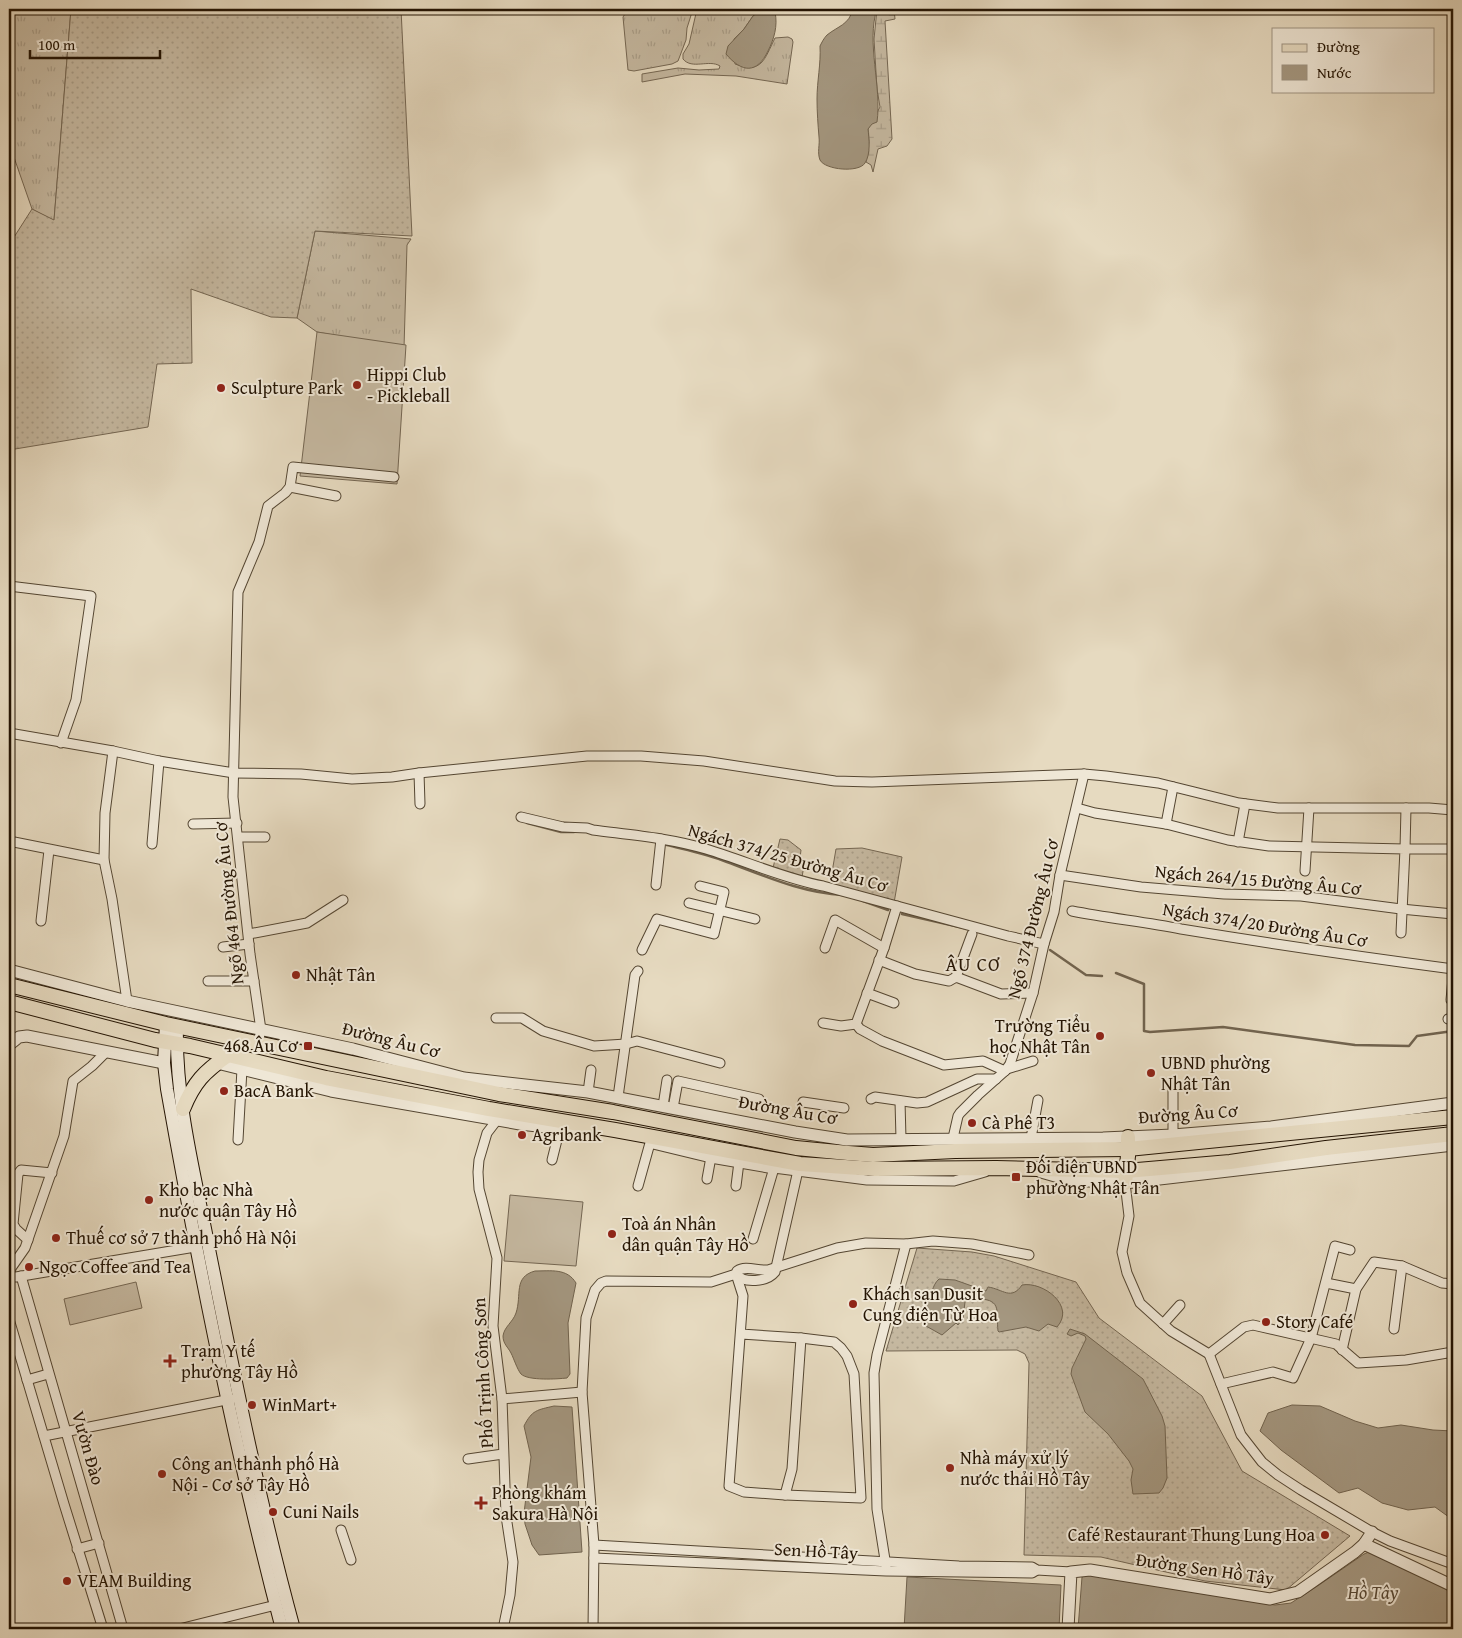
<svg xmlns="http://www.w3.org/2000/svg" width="1462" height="1638" font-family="'Gentium Book Plus',serif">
<defs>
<pattern id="grass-tufts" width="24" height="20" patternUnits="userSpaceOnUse" patternTransform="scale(1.25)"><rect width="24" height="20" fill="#c5b8a0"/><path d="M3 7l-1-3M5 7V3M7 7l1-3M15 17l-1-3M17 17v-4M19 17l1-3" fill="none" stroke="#a99d88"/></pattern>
<pattern id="wetland-marsh" width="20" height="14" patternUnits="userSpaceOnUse" patternTransform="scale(1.25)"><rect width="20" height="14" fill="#c5b8a0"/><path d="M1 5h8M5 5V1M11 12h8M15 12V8" fill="none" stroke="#a99d88"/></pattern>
<pattern id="garden-dots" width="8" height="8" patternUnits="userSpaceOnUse" patternTransform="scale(1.25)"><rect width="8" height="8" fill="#c5b8a0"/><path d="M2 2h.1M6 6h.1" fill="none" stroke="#a99d88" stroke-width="1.8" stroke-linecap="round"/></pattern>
</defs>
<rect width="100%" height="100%" fill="#e6dac0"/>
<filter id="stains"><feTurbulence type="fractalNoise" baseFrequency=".004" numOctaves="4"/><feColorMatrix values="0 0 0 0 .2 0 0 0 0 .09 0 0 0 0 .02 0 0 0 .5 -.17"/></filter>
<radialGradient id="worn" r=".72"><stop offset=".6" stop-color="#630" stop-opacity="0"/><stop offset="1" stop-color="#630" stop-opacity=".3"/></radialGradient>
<!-- grass -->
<g fill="url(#grass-tufts)" stroke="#746652">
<path d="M 9,9 L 71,9 L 54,221 L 32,209 L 9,143 Z"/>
<path d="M 641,9 L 693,9 L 687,28 L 686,40 L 678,61 L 672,64 L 634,71 L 628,70 L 623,17 L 627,11 Z"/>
<path d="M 697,9 L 776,9 L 775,12 L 772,11 L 753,16 L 744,29 L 734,39 L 735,64 C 762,74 764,60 775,38 L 788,37 L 792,39 L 793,42 L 787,84 L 736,76 L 685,74 L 642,82 L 642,74 L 678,68 L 699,70 L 719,69 L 720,66 C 709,59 692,70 683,59 L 683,54 L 689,44 Z"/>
<path d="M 315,231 L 411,239 L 407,245 L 404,348 L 317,332 L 297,318 Z"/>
</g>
<!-- wetland -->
<path fill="url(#wetland-marsh)" stroke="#746652" d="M 877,9 L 894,9 L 895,19 L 885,21 L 892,139 L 887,146 L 878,149 L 873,172 L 871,165 L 866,162 L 869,142 L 868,129 L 880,107 L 877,89 L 874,39 Z"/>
<!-- garden -->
<g fill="url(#garden-dots)" stroke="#746652">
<path d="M 71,9 L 401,9 L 412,236 L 315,231 L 297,318 L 271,317 L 191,289 L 192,363 L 157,364 L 148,427 L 9,450 L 9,245 L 32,209 L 54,220 Z"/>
<path d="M 780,839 L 788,840 L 801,850 L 800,858 L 805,860 L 802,877 L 773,868 Z"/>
<path d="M 862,848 L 902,857 L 894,903 L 830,884 L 836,849 Z"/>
<path d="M 917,1248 L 972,1252 L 994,1256 L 1076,1282 L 1099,1318 L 1202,1396 L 1242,1471 L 1350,1536 L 1286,1590 L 1205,1581 L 1101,1557 L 1024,1555 L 1029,1363 L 1025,1354 L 1017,1350 L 886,1351 Z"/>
</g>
<!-- pitch -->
<g fill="#c5b8a0" stroke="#746652">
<path d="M 317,332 L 406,345 L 397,484 L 300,476 Z"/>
<path d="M 510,1195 L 583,1202 L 576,1266 L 504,1261 Z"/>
<path d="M 136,1282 L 142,1308 L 70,1325 L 64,1299 Z"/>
</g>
<!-- water -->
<g fill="#a49780" stroke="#71634e">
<path d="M 853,9 L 877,9 C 866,42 882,87 877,122 L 872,124 L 868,129 C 869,138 871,154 865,163 C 859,173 825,170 820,160 C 817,152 820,145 819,137 C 818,125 817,112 817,99 C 817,81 821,64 820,46 C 822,42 824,38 827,35 C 838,26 849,25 853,9 Z"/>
<path d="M 761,10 L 772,11 L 775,12 C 778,26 774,39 768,51 C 757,74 742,73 726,54 L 728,46 L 744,29 L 753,16 Z"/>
<path d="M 535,1271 C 551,1271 567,1268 576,1283 L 568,1323 L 570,1374 L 567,1378 C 558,1379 528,1381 521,1374 C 517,1369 514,1359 511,1353 C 508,1347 503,1344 503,1336 C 504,1327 513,1322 516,1313 C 522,1295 513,1277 535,1271 Z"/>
<path d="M 939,1279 L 955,1280 L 986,1291 L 988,1287 C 1003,1289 1011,1301 1022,1285 C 1043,1281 1076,1306 1057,1327 L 1048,1324 L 1039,1331 L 1026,1327 L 999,1332 L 998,1331 C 996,1312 1002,1300 980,1299 C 973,1298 970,1298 965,1302 L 963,1318 L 958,1325 L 956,1323 L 942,1335 L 926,1326 L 928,1319 L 926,1303 C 933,1296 931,1286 939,1279 Z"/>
<path d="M 1070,1329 L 1085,1334 L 1143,1379 L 1162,1416 L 1165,1426 L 1167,1478 L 1163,1488 L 1159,1493 L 1133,1494 L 1131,1480 L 1133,1469 L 1129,1461 L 1108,1434 L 1085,1412 L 1071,1374 L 1072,1368 L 1086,1339 L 1085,1336 L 1078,1333 L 1071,1336 L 1067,1334 Z"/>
<path d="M 1292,1405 L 1320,1406 L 1355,1421 L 1378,1428 L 1401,1425 L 1433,1430 L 1453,1431 L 1453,1520 L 1435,1507 L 1408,1510 L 1382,1503 L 1358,1488 L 1339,1493 L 1281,1450 L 1260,1431 L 1268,1413 Z"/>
<path d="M 554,1406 L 572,1407 L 582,1552 L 539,1555 L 532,1545 L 525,1524 L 524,1513 L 531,1457 L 524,1426 C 532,1410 537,1410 554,1406 Z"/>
<path d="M 1371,1551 L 1453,1593 L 1453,1629 L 1078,1629 L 1082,1577 L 1088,1574 L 1275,1605 L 1291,1603 L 1319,1585 L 1364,1554 Z"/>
<path d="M 907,1577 L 1061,1585 L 1059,1629 L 904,1629 Z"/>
</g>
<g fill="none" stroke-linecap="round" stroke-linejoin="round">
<!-- stream -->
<g stroke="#71634e" stroke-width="2.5">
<path d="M 527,823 L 561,832 L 574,832"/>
<path d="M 667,845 C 687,850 708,854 727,862 C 765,876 802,893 843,895"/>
<path d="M 863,901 L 888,910"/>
<path d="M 902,914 L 964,928"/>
<path d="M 1050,950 L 1086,975 L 1102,976"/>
<path d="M 1116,973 L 1144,984 L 1144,1031 L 1150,1032 L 1223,1027 L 1355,1045 L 1409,1046 L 1417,1036 L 1453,1031"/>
</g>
<!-- minor casing -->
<g stroke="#544632" stroke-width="11">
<g id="minor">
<path d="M 290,487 L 336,496"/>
<path d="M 9,586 L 91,596 L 76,700 L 61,743"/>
<path d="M 9,733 L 113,751 L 159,761 L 234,773 L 301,774 L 352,779 L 392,777 L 419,773 L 587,756 L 641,756 L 704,761 L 835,781 L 872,782 L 1084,774 L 1106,776 L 1158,783 L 1239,803 L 1278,808 L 1429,808 L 1453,810"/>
<path d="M 113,751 L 105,813 L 104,860 L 112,899 L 127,1001"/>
<path d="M 419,773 L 420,804"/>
<path d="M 1077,808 L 1095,813 L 1166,824 L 1228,840 L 1269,846 L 1405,849 L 1401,933"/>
<path d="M 1406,808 L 1405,849 L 1453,849"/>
<path d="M 521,817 L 563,827 L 587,828 L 593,830 C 631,835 669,838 706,849 C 746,861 782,878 823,886 L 1008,936 L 1044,944"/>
<path d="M 193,824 L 237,823"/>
<path d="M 1166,824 L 1173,787"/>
<path d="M 238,837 L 265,837"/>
<path d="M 9,841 L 104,860"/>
<path d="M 1238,842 L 1245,804"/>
<path d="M 152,844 L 159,761"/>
<path d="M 1305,871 L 1309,808"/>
<path d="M 1060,875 L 1141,887 L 1224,894 L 1301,896 L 1401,909 L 1453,914"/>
<path d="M 656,885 L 661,839"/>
<path d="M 689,903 L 755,919"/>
<path d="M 1072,911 C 1108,918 1145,922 1181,929 C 1272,944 1362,957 1453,969"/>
<path d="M 41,921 L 49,850"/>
<path d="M 249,934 L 307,923 L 343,900"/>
<path d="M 223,947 L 249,944"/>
<path d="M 825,948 L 835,920 L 884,948"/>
<path d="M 642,950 L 657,919 L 714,934 L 724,892 L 700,886"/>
<path d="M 879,960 L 915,974 L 949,981 L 956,977 L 1001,994 L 1033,993"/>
<path d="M 956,977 L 972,934"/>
<path d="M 208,981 L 254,981"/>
<path d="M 867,993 L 894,1003"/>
<path d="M 1451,1000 L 1453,978"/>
<path d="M 496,1018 L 522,1018 L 543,1031 L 594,1046 L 626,1044 L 637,1041 L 720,1063"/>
<path d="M 1448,1019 L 1453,1018"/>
<path d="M 823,1023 L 841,1026 L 856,1024 L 884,948 L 897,906"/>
<path d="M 856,1024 L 860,1029 L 882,1041 L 944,1065 L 983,1061 L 1005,1071"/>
<path d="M 258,1043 L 261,1030 L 250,954 L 233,797 L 238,592 L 259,542 L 268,506 L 285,493 L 290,487 L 293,467 L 394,477"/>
<path d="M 1007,1069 L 1033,1061"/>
<path d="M 588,1092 L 591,1070"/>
<path d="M 618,1097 L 635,975 L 638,971"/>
<path d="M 871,1099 L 875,1097 L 917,1103 L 927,1102 L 977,1079 L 996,1079"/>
<path d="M 900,1101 L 901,1139"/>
<path d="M 803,1102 L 844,1108"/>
<path d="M 663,1106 L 667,1080"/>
<path d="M 673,1108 L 678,1081 L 759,1099"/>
<path d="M 497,1120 L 487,1133 L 479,1160 L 478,1172 L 479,1189 L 497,1258 L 493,1326 L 502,1399 L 506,1516 L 513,1562 L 510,1595 L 503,1629"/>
<path d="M 1173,1135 L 1173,1089"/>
<path d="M 953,1138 L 958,1116 L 960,1113 L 978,1095 L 1005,1071 L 1010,1064 L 1033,993 L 1044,944 L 1054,912 L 1060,875 L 1084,774"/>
<path d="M 1031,1138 L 1038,1100"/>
<path d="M 238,1140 L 242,1069"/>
<path d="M 552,1160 L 560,1128"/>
<path d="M 707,1179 L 711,1157"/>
<path d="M 1125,1183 L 1129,1216 L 1122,1252 L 1127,1273 L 1140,1303 L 1171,1331 L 1209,1354 L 1244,1327 L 1253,1325 L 1336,1344 L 1358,1363 L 1406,1360 L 1453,1352"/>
<path d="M 638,1186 L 650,1143"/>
<path d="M 736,1186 L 739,1162"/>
<path d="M 753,1239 L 774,1168 L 867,1180 L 954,1181 L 985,1172"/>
<path d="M 28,1240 L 16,1229 L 13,1224 L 18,1174 L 21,1170 L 52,1173"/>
<path d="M 736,1274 L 743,1296 L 729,1486 L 744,1492 L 785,1495 L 861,1498 L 854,1374 L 847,1356 L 841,1348 L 834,1342 L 801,1338 L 741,1334"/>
<path d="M 736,1274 L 737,1271 C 746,1265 757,1271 768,1270 L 837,1248 L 866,1243 L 906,1244 L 933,1241 L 972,1244 L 1029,1255"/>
<path d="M 736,1274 C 744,1284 767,1282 775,1272 L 799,1166"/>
<path d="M 21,1276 L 123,1629"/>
<path d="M 10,1277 L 11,1268 L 25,1248 L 64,1136 L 73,1081 L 92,1066 L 105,1053"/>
<path d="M 16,1277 L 195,1247"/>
<path d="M 1326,1283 L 1356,1289"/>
<path d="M 9,1319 L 64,1504 L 103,1629"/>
<path d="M 1163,1324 L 1180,1305"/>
<path d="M 1394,1329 L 1402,1266"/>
<path d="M 1342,1350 L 1356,1289 L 1374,1262 L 1402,1266 L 1442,1283 L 1453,1284"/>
<path d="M 1209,1354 L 1241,1435 L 1262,1462 L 1278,1475 L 1301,1490 L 1372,1532 L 1390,1541 L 1453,1564"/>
<path d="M 27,1380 L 48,1374"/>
<path d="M 1221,1384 L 1273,1372 L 1293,1378 L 1311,1338 L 1335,1246 L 1350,1250"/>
<path d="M 502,1399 L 582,1392"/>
<path d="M 44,1436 L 231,1399"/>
<path d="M 468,1459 L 503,1454"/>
<path d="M 785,1495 L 792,1469 L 801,1338"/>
<path d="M 341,1530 L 351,1560"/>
<path d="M 594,1545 L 959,1566 L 1032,1567 L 1037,1570 L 1071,1572"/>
<path d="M 77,1549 L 99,1543"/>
<path d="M 594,1558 L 886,1571 L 1032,1573 L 1037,1570"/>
<path d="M 886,1566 L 877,1509 L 874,1373 L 877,1355 L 906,1244"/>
<path d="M 179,1629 L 276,1605"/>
<path d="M 593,1629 L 594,1545 L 582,1392 L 586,1318 L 595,1290 L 601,1283 L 606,1281 L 711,1282 L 736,1274"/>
</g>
</g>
<!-- tertiary casing -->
<g stroke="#544632" stroke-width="13">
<g id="tertiary">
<path d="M 9,970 L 127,1001 L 353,1049 L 464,1078 L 588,1092 L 795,1132 L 847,1140 L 1103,1138 L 1173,1135 L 1271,1127 L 1453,1103"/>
<path d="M 9,1045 L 19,1037 L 27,1036 L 164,1063"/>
<path d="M 217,1063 L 331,1091 L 520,1124 L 581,1131"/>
<path d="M 653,1143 L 711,1157 L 774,1168"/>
<path d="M 1041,1172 L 1069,1180 L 1125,1183 L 1453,1145"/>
<path d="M 1364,1544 L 1453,1586"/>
<path d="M 1068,1629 L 1071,1572 L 1090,1570 L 1270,1599 L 1298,1592 L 1355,1552 L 1364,1544 L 1372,1532"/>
</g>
</g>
<!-- secondary casing -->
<g stroke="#241403" stroke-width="14">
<g id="secondary">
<path d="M 166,1024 L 164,1063 L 167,1089 C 199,1270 235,1451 282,1629"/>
<path d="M 177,1026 C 175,1103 196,1179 210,1254 C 235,1379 260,1505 294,1629"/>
</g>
</g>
<!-- primary casing -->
<g stroke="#241403" stroke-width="16">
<g id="primary">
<path d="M 9,985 L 166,1024 L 499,1094 L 613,1112 L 796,1148 L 848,1153 L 873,1155 L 955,1151 L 1128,1149 L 1453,1117"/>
<path d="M 9,1002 L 155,1040 L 190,1046 L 326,1078 L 489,1109 L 615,1130 L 800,1164 L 875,1169 L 996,1168 L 1126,1171 L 1230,1162 L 1326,1148 L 1453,1134"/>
<path d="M 183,1109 C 194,1082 204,1072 228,1055"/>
<path d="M 1125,1183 L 1128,1156 L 1128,1137"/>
</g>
</g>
<!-- minor -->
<use href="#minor" stroke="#efe7d6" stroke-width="9"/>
<!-- tertiary -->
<use href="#tertiary" stroke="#efe7d6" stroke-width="11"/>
<!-- secondary -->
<use href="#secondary" stroke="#efe7d6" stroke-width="12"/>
<!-- primary -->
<use href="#primary" stroke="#e6dac0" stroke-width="14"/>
</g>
<!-- markers -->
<g fill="#8f2418" stroke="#efe7d6" stroke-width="2">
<circle cx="357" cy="385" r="5"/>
<circle cx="221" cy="388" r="5"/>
<circle cx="296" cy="975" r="5"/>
<circle cx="1100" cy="1036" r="5"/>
<rect x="303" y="1041" width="10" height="10" rx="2.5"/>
<circle cx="1151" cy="1073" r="5"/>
<circle cx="224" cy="1091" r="5"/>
<circle cx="972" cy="1123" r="5"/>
<circle cx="522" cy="1135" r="5"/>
<rect x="1011" y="1172" width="10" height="10" rx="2.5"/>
<circle cx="149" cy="1200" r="5"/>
<circle cx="612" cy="1234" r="5"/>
<circle cx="56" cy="1238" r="5"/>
<circle cx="29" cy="1267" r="5"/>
<circle cx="853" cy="1304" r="5"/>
<circle cx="1266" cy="1322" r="5"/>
<path d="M167.5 1353.5h5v5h5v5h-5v5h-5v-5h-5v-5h5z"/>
<circle cx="252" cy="1405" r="5"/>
<circle cx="950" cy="1468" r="5"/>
<circle cx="162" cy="1474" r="5"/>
<path d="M478.5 1495.5h5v5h5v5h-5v5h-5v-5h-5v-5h5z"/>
<circle cx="273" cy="1512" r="5"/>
<circle cx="1325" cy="1535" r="5"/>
<circle cx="67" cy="1581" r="5"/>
</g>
<g text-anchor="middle" stroke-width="4" stroke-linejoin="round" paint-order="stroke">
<!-- poi labels -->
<g font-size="18" fill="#241403" stroke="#efe7d6" text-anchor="start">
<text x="367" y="381">Hippi Club<tspan x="367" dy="21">- Pickleball</tspan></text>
<text x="231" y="394">Sculpture Park</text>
<text x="306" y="981">Nhật Tân</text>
<text x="1090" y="1032" text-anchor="end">Trường Tiểu<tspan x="1090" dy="21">học Nhật Tân</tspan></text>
<text x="298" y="1052" text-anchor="end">468 Âu Cơ</text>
<text x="1161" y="1069">UBND phường<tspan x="1161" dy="21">Nhật Tân</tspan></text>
<text x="234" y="1097">BacA Bank</text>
<text x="982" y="1129">Cà Phê T3</text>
<text x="532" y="1141">Agribank</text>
<text x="1026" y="1173">Đối diện UBND<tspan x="1026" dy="21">phường Nhật Tân</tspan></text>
<text x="159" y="1196">Kho bạc Nhà<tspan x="159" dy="21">nước quận Tây Hồ</tspan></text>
<text x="622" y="1230">Toà án Nhân<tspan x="622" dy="21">dân quận Tây Hồ</tspan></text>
<text x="66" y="1244">Thuế cơ sở 7 thành phố Hà Nội</text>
<text x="39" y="1273">Ngọc Coffee and Tea</text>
<text x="863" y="1300">Khách sạn Dusit<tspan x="863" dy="21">Cung điện Từ Hoa</tspan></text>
<text x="1276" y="1328">Story Café</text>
<text x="181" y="1357">Trạm Y tế<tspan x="181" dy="21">phường Tây Hồ</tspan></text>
<text x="262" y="1411">WinMart+</text>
<text x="960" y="1464">Nhà máy xử lý<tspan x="960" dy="21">nước thải Hồ Tây</tspan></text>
<text x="172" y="1470">Công an thành phố Hà<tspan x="172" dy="21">Nội - Cơ sở Tây Hồ</tspan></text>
<text x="492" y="1499">Phòng khám<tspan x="492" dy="21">Sakura Hà Nội</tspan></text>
<text x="283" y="1518">Cuni Nails</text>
<text x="1315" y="1541" text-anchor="end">Café Restaurant Thung Lung Hoa</text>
<text x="77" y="1587">VEAM Building</text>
</g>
<!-- street labels -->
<g font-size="18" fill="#241403" stroke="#efe7d6">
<text transform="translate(788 858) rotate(16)" y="6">Ngách 374/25 Đường Âu Cơ</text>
<text transform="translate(1258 880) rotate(5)" y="6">Ngách 264/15 Đường Âu Cơ</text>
<text transform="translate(229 903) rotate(-96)" y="6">Ngõ 464 Đường Âu Cơ</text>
<text transform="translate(1033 919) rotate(-76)" y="6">Ngõ 374 Đường Âu Cơ</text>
<text transform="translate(1265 925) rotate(9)" y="6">Ngách 374/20 Đường Âu Cơ</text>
<text transform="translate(391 1040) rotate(14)" y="6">Đường Âu Cơ</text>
<text transform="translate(788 1110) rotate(10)" y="6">Đường Âu Cơ</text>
<text transform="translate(1188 1114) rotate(-4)" y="6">Đường Âu Cơ</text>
<text transform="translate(483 1373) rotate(-93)" y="6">Phố Trịnh Công Sơn</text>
<text transform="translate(88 1448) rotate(74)" y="6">Vườn Đào</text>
<text transform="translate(816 1551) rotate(3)" y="6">Sen Hồ Tây</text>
<text transform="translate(1205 1569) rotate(8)" y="6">Đường Sen Hồ Tây</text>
</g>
<!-- neighbourhood labels -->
<g font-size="19" letter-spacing="1" fill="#241403" stroke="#efe7d6">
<text x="973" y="971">ÂU CƠ</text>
</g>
<!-- water labels -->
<g font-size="19" font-style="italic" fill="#574835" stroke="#efe7d6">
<text x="1373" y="1599">Hồ Tây</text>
</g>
</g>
<!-- margin -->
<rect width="1462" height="1638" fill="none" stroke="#e6dac0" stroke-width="30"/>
<rect x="10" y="10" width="1442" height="1618" fill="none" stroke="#241403" stroke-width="2.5"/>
<rect x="15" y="15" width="1432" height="1608" fill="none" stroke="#241403"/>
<!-- legend -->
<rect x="1272" y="28" width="162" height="65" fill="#efe7d6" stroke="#9e9382"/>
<rect x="1282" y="44" width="25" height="8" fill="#e6dac0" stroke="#9e9382"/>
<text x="1317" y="52" font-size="15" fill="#241403">Đường</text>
<rect x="1282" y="65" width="25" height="15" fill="#a49780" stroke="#9e9382"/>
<text x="1317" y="78" font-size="15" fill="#241403">Nước</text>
<!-- scale -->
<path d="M30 50v8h130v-8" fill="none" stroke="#241403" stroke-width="2.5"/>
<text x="38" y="50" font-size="15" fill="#241403" stroke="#efe7d6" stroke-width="4" paint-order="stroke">100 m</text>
<rect width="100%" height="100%" filter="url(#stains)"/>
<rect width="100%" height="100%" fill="url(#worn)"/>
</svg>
